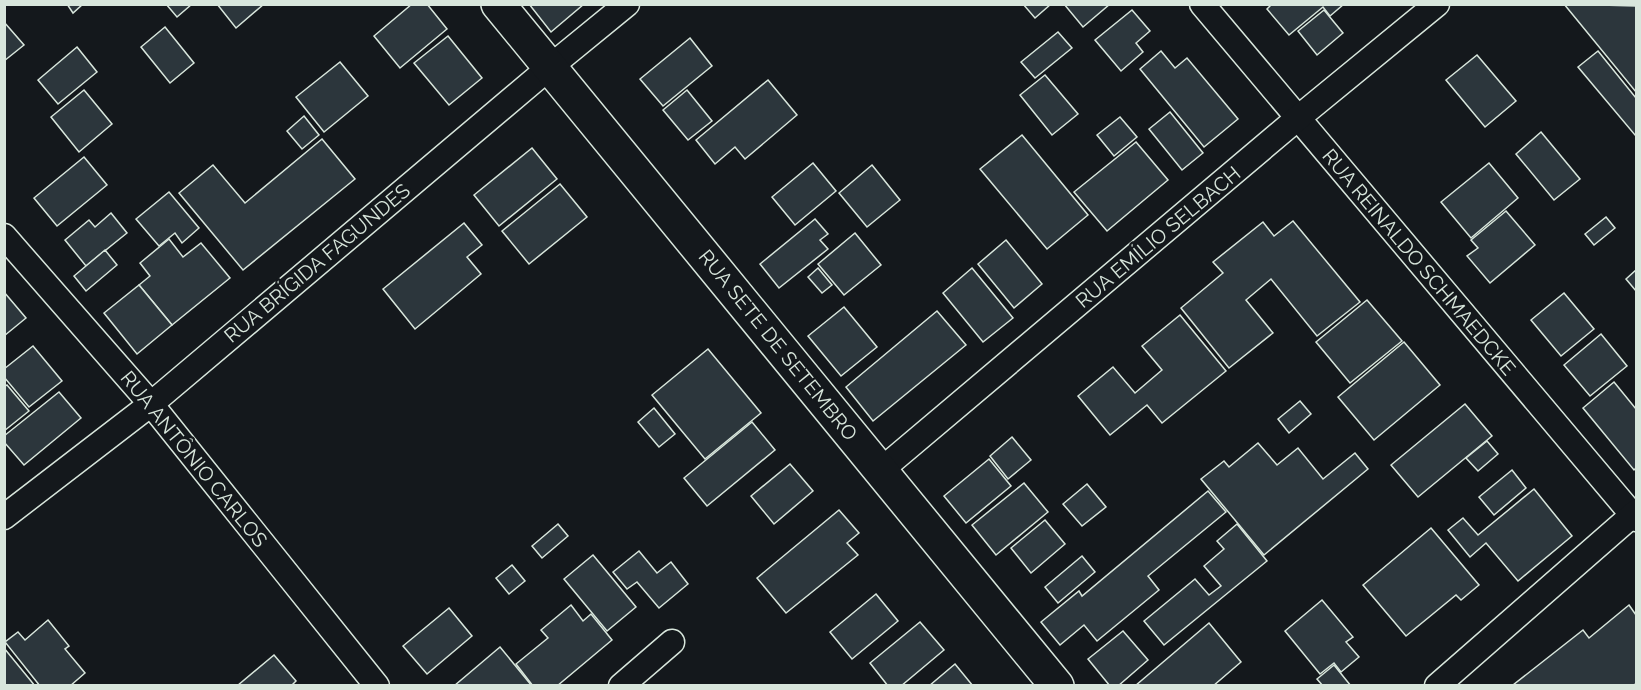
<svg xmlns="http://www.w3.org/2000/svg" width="1641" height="690" font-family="Raleway,sans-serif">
<rect width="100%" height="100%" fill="#14181c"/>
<!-- building -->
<g fill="#2c363c" stroke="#d8e6dc" stroke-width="1.5">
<path d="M 67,4 L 83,4 L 73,13 Z"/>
<path d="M 166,4 L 192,4 L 177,17 Z"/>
<path d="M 217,4 L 264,4 L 236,28 Z"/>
<path d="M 412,4 L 427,4 L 447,29 L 400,68 L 374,36 Z"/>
<path d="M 529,4 L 584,4 L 551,32 Z"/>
<path d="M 1023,4 L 1051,4 L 1035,18 Z"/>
<path d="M 1064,4 L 1110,4 L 1083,27 Z"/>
<path d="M 1272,4 L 1344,4 L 1330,16 L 1323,7 L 1289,35 L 1267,9 Z"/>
<path d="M 1564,4 L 1636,6 L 1636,92 Z"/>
<path d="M 1132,10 L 1150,31 L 1136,43 L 1143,52 L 1121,71 L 1095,40 Z"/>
<path d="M 1324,10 L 1343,33 L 1317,55 L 1298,31 Z"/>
<path d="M 4,22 L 24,45 L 4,61 Z"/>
<path d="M 165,27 L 194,63 L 170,83 L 141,47 Z"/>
<path d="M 1058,32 L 1072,48 L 1035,78 L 1021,62 Z"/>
<path d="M 448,36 L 482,78 L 449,105 L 414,63 Z"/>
<path d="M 690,38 L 712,66 L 663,106 L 640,79 Z"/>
<path d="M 77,47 L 97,72 L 58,104 L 38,80 Z"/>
<path d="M 1161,51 L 1175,68 L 1187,58 L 1238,119 L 1204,147 L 1140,69 Z"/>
<path d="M 1598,51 L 1636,98 L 1636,134 L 1635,135 L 1578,67 Z"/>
<path d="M 1477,55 L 1516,101 L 1485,127 L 1446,80 Z"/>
<path d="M 340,62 L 368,96 L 324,132 L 296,97 Z"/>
<path d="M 1045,75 L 1078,114 L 1052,135 L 1020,95 Z"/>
<path d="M 768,80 L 797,115 L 745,159 L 735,147 L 715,164 L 696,140 Z"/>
<path d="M 84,90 L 112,124 L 79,152 L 51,117 Z"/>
<path d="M 687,90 L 712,121 L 688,140 L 663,110 Z"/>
<path d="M 1170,112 L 1203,153 L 1182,170 L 1149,129 Z"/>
<path d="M 304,116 L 319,135 L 302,149 L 287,131 Z"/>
<path d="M 1120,117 L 1137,137 L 1114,156 L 1097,135 Z"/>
<path d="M 1541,132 L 1580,179 L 1554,200 L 1516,154 Z"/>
<path d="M 1022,135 L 1088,215 L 1047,249 L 980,169 Z"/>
<path d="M 322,139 L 355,179 L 243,270 L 179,193 L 213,165 L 245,203 Z"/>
<path d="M 1136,142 L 1168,180 L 1107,231 L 1074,192 Z"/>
<path d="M 532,148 L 557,179 L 499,226 L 474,195 Z"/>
<path d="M 84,157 L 107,185 L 57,226 L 34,198 Z"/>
<path d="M 813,163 L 836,191 L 795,225 L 772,197 Z"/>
<path d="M 1489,163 L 1518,198 L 1471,238 L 1441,202 Z"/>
<path d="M 872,165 L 900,200 L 867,227 L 839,193 Z"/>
<path d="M 560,184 L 587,217 L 529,264 L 502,231 Z"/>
<path d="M 169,192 L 199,228 L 182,243 L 175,233 L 159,246 L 136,219 Z"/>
<path d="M 1506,211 L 1535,245 L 1490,283 L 1467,256 L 1478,248 L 1471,240 Z"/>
<path d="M 111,213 L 127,233 L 86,266 L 65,240 L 89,220 L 95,227 Z"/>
<path d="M 1606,217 L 1615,228 L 1594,245 L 1585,234 Z"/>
<path d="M 815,219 L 828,234 L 820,240 L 828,249 L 779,288 L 760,264 Z"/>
<path d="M 1293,221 L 1360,302 L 1317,336 L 1271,279 L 1246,300 L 1273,333 L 1229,368 L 1181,308 L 1223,273 L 1213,262 L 1263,222 L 1274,236 Z"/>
<path d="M 464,223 L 482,245 L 467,257 L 481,274 L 415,329 L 383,289 Z"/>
<path d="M 855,233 L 881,265 L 844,295 L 818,264 Z"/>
<path d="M 169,239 L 183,257 L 201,243 L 230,278 L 172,325 L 139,285 L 150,276 L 140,263 Z"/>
<path d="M 1006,240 L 1042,284 L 1014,308 L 978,264 Z"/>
<path d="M 105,250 L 117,265 L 86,291 L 74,276 Z"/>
<path d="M 818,268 L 832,285 L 822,293 L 808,277 Z"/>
<path d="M 972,268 L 1013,318 L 983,342 L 943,293 Z"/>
<path d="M 1636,270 L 1636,291 L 1626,279 Z"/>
<path d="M 139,285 L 172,325 L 137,354 L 104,313 Z"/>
<path d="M 4,292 L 26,318 L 4,336 Z"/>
<path d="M 1564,293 L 1594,329 L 1561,356 L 1531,320 Z"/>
<path d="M 1367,300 L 1402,341 L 1350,383 L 1316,342 Z"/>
<path d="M 844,307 L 877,347 L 841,376 L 808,336 Z"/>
<path d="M 937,311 L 966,345 L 873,421 L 846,387 Z"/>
<path d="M 1180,315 L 1226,371 L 1162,423 L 1147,405 L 1110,435 L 1078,396 L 1113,367 L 1135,393 L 1162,370 L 1142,346 Z"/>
<path d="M 1601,334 L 1627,366 L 1590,396 L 1564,365 Z"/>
<path d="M 1404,342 L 1440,385 L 1374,440 L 1338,397 Z"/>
<path d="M 33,346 L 62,381 L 29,407 L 4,377 L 4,369 Z"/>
<path d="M 708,349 L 761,413 L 705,459 L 652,395 Z"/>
<path d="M 1614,382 L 1636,409 L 1636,468 L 1634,470 L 1583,408 Z"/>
<path d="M 7,385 L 29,411 L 4,431 L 4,387 Z"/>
<path d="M 59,392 L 81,418 L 24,465 L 4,442 L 4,436 Z"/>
<path d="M 1300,401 L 1311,414 L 1289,433 L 1278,419 Z"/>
<path d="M 1465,404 L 1492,436 L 1418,497 L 1391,465 Z"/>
<path d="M 654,408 L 675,434 L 659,447 L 638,422 Z"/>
<path d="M 752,422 L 775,450 L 707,506 L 684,478 Z"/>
<path d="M 1012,437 L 1031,460 L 1008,479 L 990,456 Z"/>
<path d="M 1487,441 L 1498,454 L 1478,471 L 1466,458 Z"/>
<path d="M 1258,443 L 1277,465 L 1298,448 L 1323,479 L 1355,453 L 1368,469 L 1264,555 L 1201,479 L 1224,461 L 1229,467 Z"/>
<path d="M 989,459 L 1011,486 L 966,523 L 944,496 Z"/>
<path d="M 790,464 L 813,491 L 774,524 L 751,496 Z"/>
<path d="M 1512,470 L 1526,488 L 1494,515 L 1479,497 Z"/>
<path d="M 1024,483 L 1048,512 L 996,555 L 972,525 Z"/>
<path d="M 1087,484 L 1106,507 L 1082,526 L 1063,504 Z"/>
<path d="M 1534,489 L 1572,536 L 1518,581 L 1486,543 L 1470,557 L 1448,530 L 1463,518 L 1478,535 Z"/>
<path d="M 1208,491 L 1226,512 L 1148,576 L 1159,590 L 1097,641 L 1084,625 L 1060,645 L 1041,622 L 1079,591 L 1082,596 Z"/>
<path d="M 839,510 L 859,533 L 847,543 L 858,555 L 786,613 L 757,578 Z"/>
<path d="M 1045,520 L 1065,544 L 1031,573 L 1011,548 Z"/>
<path d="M 558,524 L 568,536 L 542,558 L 532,546 Z"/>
<path d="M 1237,524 L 1267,561 L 1164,645 L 1144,621 L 1195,579 L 1209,595 L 1221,586 L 1204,566 L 1224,549 L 1217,541 Z"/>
<path d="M 1431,528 L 1479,585 L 1461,600 L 1456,595 L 1406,636 L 1363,585 Z"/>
<path d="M 639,551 L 657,573 L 671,562 L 688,584 L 659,608 L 637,582 L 627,589 L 613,572 Z"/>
<path d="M 593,555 L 636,607 L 607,631 L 564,579 Z"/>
<path d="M 1082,556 L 1095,572 L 1058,603 L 1045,587 Z"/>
<path d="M 512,565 L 525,581 L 509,594 L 496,578 Z"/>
<path d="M 876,594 L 898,621 L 852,659 L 830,632 Z"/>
<path d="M 1322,600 L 1353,637 L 1346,642 L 1359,657 L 1341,672 L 1334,663 L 1320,674 L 1285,631 Z"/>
<path d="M 571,605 L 583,621 L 591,614 L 612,640 L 557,686 L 533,686 L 516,664 L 548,638 L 541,630 Z"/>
<path d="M 1629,605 L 1636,615 L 1636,683 L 1634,686 L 1513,685 L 1583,630 L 1589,638 Z"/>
<path d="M 449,608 L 472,636 L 427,674 L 403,646 Z"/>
<path d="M 48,620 L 69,646 L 65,649 L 85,673 L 70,686 L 40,686 L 5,642 L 18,632 L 25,640 Z"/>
<path d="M 920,622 L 944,650 L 901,686 L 888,686 L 870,663 Z"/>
<path d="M 1209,623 L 1241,662 L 1213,686 L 1135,686 Z"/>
<path d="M 1123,631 L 1148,660 L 1118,686 L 1110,686 L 1088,659 Z"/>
<path d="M 500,647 L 532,686 L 454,686 Z"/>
<path d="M 4,648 L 31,681 L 35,686 L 4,686 Z"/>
<path d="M 274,655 L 296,681 L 291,686 L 237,686 Z"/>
<path d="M 955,664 L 973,686 L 929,686 Z"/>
<path d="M 1334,665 L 1351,686 L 1323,686 L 1317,679 Z"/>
</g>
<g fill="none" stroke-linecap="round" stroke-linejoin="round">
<!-- minor casing -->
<g stroke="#d8e6dc" stroke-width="27">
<g id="minor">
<path d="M 1202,4 L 1636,519"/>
<path d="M 4,236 L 151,404 L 377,686"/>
<path d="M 880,471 L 1298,118 L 1437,4"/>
<path d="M 4,517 L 151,404 L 550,67 L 627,4"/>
<path d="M 621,686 L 672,642"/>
<path d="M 1437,686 L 1636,512"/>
</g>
</g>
<!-- secondary casing -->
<g stroke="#d8e6dc" stroke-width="36">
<path id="secondary" d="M 498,4 L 1057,686"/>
</g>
<!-- minor -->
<use href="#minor" stroke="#14181c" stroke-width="24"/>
<!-- secondary -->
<use href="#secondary" stroke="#14181c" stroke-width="33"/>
</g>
<g text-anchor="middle" stroke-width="4.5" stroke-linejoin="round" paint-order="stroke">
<!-- street labels -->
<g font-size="20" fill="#d8e6dc" stroke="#14181c">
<text transform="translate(1158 237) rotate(-40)" y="7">RUA EMÍLIO SELBACH</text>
<text transform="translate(1419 262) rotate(50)" y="7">RUA REINALDO SCHMAEDCKE</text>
<text transform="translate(317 263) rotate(-40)" y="7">RUA BRÍGIDA FAGUNDES</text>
<text transform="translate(778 345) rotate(51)" y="7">RUA SETE DE SETEMBRO</text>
<text transform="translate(194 459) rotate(51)" y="7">RUA ANTÔNIO CARLOS</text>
</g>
</g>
<!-- border -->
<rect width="1641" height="690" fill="none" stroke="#d8e6dc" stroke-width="12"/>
</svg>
